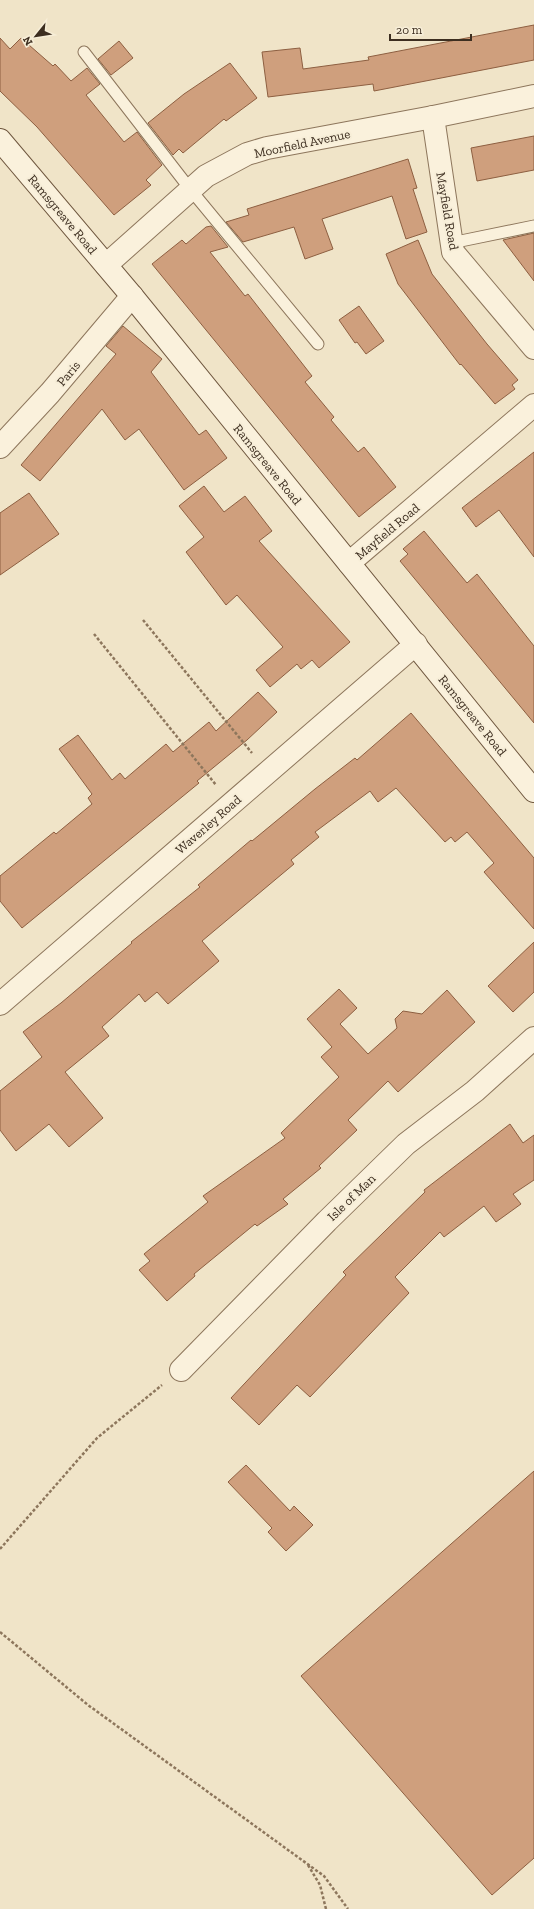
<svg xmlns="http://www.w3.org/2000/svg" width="534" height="1909" font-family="'Zilla Slab',serif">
<rect width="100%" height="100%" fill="#f0e4c8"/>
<!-- building -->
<g fill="#cf9f7d" stroke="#8d5f41">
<path d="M 534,25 L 534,60 L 374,91 L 373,84 L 268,97 L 262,52 L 300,48 L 303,69 L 369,60 L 368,57 Z"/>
<path d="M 0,38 L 10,49 L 21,38 L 53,66 L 55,64 L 71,81 L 87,68 L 100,84 L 86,95 L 124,142 L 137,132 L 162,165 L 146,180 L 151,185 L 114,215 L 37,127 L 0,91 Z"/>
<path d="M 119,41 L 133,58 L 111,75 L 98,59 Z"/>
<path d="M 230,63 L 257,98 L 226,121 L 224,119 L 183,153 L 179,149 L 173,155 L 148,123 L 184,94 Z"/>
<path d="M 534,136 L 534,170 L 477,181 L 471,148 Z"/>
<path d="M 408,159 L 417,188 L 413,189 L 427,232 L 406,239 L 392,196 L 322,219 L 333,249 L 305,259 L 294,227 L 243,242 L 226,222 L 249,215 L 247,209 Z"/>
<path d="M 211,226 L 228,247 L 210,252 L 245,296 L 248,294 L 312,376 L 305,382 L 334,417 L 331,420 L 358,452 L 364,447 L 396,487 L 359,517 L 152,264 L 182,240 L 186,244 L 206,227 Z"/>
<path d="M 534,233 L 534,281 L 503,240 Z"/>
<path d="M 418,240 L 432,274 L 487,344 L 518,380 L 512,385 L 515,389 L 495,404 L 461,364 L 460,365 L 398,284 L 386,254 Z"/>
<path d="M 359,306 L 384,341 L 366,354 L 357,342 L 355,343 L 339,320 Z"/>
<path d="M 123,326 L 162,359 L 151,372 L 199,435 L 206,430 L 227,458 L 184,490 L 139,429 L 125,440 L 102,409 L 40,481 L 21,465 L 116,354 L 106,346 Z"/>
<path d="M 534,452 L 534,557 L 499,510 L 476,527 L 462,508 Z"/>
<path d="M 204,486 L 224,512 L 245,496 L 272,531 L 259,541 L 350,642 L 319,668 L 312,660 L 301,669 L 297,664 L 270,687 L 256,670 L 283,647 L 237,595 L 226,605 L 186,552 L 204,537 L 179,506 Z"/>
<path d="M 29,493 L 59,534 L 0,575 L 0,513 Z"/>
<path d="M 424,531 L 467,583 L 477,574 L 534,646 L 534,723 L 400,561 L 408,554 L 403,549 Z"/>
<path d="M 258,692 L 277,712 L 247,740 L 197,781 L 199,783 L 22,928 L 0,901 L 0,876 L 54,832 L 56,834 L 92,804 L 88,798 L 92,794 L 59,749 L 78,735 L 112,780 L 120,773 L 125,779 L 166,744 L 173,752 L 209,722 L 216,731 Z"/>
<path d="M 411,713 L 534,858 L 534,929 L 484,872 L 494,863 L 467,832 L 455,842 L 451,837 L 445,842 L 396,788 L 378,802 L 370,791 L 315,832 L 319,837 L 291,860 L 294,864 L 202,941 L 219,961 L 168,1004 L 157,992 L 145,1002 L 139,994 L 102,1027 L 109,1036 L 65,1072 L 103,1118 L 69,1147 L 49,1124 L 16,1151 L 0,1130 L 0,1091 L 42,1057 L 23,1032 L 61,1003 L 132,943 L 131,942 L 200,887 L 198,885 L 251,840 L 252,841 L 315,789 L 355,758 L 357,760 Z"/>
<path d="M 534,942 L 534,992 L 513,1012 L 488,986 Z"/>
<path d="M 339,989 L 357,1008 L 340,1024 L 368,1054 L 397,1028 L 395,1019 L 403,1011 L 422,1014 L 447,990 L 475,1022 L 398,1092 L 388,1081 L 348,1120 L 357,1130 L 319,1166 L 321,1168 L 283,1199 L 288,1204 L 257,1226 L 255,1224 L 194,1274 L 195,1276 L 167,1301 L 139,1270 L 150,1261 L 144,1254 L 208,1202 L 203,1196 L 285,1138 L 281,1133 L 339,1077 L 321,1057 L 332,1047 L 307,1019 Z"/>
<path d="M 510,1124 L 523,1143 L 534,1135 L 534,1180 L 513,1194 L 521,1204 L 496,1222 L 484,1206 L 444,1237 L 440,1232 L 395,1277 L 409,1293 L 310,1397 L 297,1385 L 259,1425 L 231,1398 L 346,1275 L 343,1272 L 425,1192 L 424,1190 Z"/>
<path d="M 246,1465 L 290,1511 L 294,1506 L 313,1525 L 286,1551 L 268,1532 L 272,1528 L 228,1482 Z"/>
<path d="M 534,1471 L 534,1858 L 492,1895 L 301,1676 Z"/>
</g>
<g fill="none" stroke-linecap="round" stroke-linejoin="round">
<!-- lane casing -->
<g stroke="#8d765c" stroke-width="13">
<g id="lane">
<path d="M 84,52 L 190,189 L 318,344"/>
<path d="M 451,243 L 534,226"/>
</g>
</g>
<!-- street casing -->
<g stroke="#8d765c" stroke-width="24">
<g id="street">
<path d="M 433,117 L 453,252 L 534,348"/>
<path d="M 106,265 L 206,176 L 247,154 L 267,148 L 433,117 L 534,96"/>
<path d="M 0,447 L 50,393 L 132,296"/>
<path d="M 349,563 L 534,405"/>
<path d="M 0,1004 L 416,644"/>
<path d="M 181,1370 L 327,1221 L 406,1144 L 475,1091 L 534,1038"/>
</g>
</g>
<!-- secondary casing -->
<g stroke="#6f573f" stroke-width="24">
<path id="secondary" d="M 0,140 L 132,296 L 534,791"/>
</g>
<!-- path -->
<g stroke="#8d765c" stroke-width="2.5" stroke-dasharray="3 2" stroke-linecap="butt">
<path d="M 143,620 L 252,753"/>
<path d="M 94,634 L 216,785"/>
<path d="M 0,1549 L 97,1438 L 162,1385"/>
<path d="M 0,1632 L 88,1705 L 324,1876 L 348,1909"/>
<path d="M 308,1865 L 320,1885 L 326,1909"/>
</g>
<!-- lane -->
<use href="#lane" stroke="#faf1dc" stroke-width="11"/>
<!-- street -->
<use href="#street" stroke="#faf1dc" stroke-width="22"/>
<!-- secondary -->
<use href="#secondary" stroke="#faf1dc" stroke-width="22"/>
</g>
<g text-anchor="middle" stroke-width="4" stroke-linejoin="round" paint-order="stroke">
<!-- street labels -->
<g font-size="13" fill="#3d2e20" stroke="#f7eed8">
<text transform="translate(302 143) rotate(-12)" y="5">Moorfield Avenue</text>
<text transform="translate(448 211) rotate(80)" y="5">Mayfield Road</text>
<text transform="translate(63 214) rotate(50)" y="5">Ramsgreave Road</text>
<text transform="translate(68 373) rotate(-50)" y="5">Paris</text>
<text transform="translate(268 464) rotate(51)" y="5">Ramsgreave Road</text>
<text transform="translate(387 531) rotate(-40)" y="5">Mayfield Road</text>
<text transform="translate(473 715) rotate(51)" y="5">Ramsgreave Road</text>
<text transform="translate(208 824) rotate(-41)" y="5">Waverley Road</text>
<text transform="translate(351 1197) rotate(-44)" y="5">Isle of Man</text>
</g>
</g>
<!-- north arrow -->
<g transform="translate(36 36) rotate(240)" stroke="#f7eed8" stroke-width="3" paint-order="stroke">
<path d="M0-3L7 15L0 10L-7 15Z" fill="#3d2e20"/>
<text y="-6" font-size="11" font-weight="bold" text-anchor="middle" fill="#3d2e20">N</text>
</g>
<!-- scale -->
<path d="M390 34v6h81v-6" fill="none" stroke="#3d2e20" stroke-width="2"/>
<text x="396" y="34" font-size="12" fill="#3d2e20" stroke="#f7eed8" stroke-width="3" paint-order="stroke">20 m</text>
</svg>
